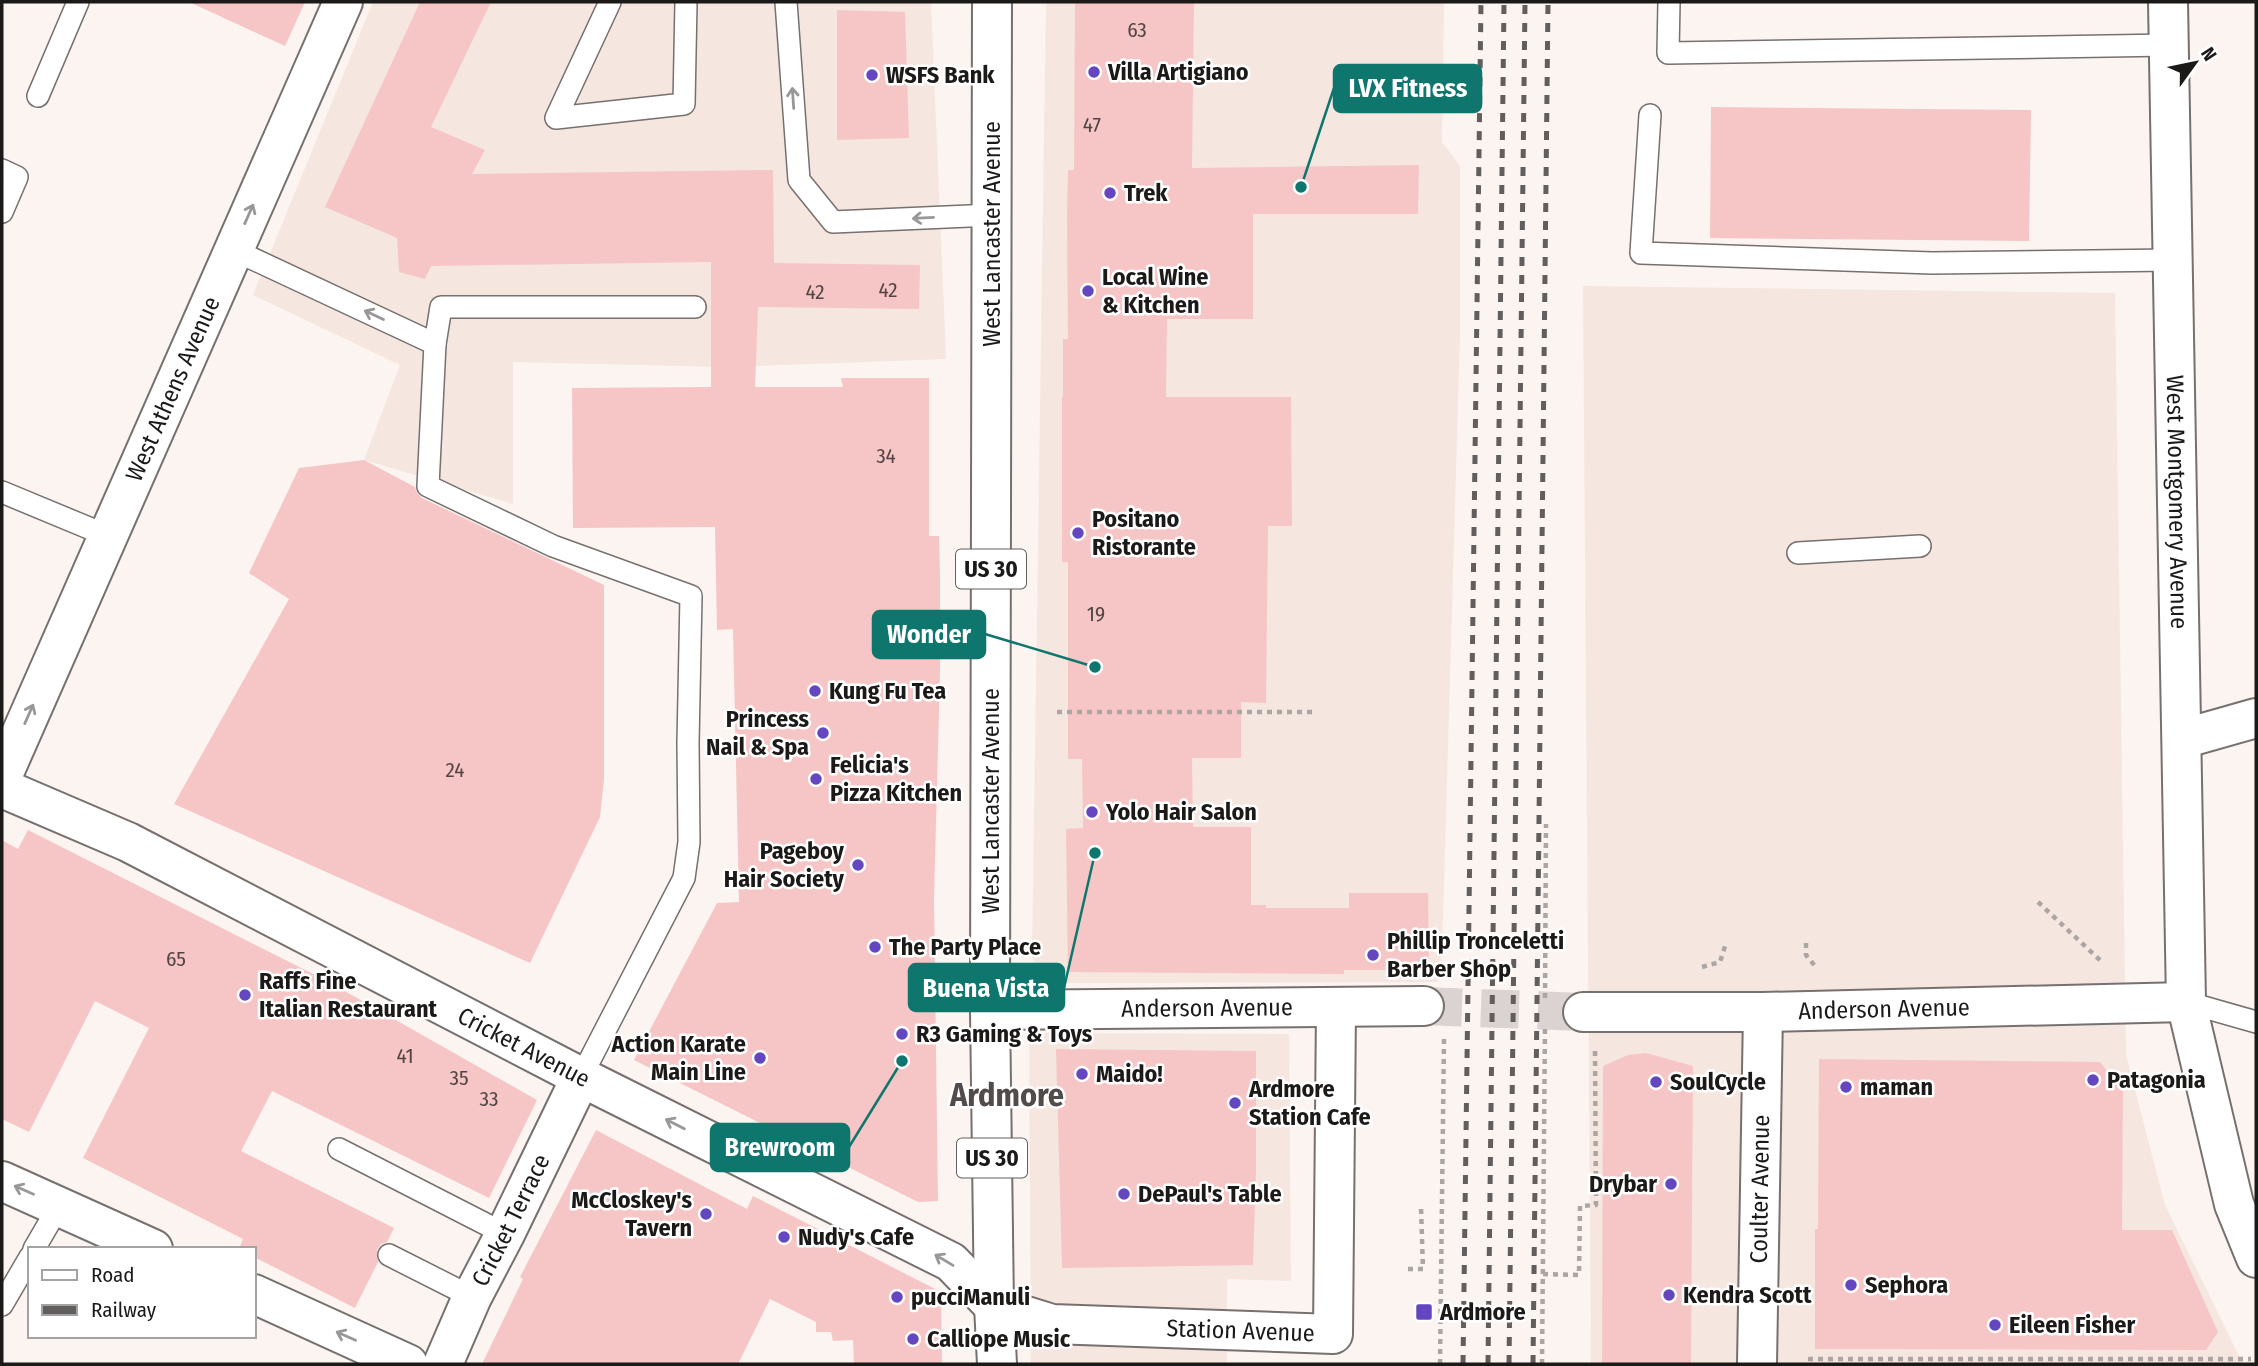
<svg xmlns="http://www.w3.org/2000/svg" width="2258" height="1366" font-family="'Fira Sans Condensed',sans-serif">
<rect width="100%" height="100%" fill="#fbf4f1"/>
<!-- built -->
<g fill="#f5e6e0">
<path d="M 373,2 L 931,2 L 946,359 L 724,367 L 513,362 L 513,504 L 364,460 L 400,365 L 253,295 Z"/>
<path d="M 1046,2 L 1444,2 L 1442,142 L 1460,166 L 1460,335 L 1442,952 L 1438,982 L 1067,983 L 1041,970 L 1032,958 Z"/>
<path d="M 1583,286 L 2115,293 L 2126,1055 L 2165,1205 L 2243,1364 L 1591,1364 Z"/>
<path d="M 1029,1033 L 1289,1034 L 1291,1281 L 1227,1279 L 1227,1364 L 1031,1364 Z"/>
</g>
<!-- building -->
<g fill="#f6c6c6">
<path d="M 189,2 L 305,2 L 285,46 Z"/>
<path d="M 420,2 L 491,2 L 431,127 L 485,150 L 472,174 L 773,170 L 774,263 L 920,265 L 919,309 L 758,307 L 755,387 L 843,387 L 841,378 L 929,378 L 929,536 L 939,536 L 940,576 L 940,671 L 934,899 L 938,1201 L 918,1202 L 634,1060 L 717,903 L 739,902 L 733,629 L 717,630 L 715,527 L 573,528 L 572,388 L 711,387 L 711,262 L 431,266 L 425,279 L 399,272 L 397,238 L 325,207 Z"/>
<path d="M 1075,2 L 1194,2 L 1192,168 L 1419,165 L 1418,214 L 1253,214 L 1253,319 L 1167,319 L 1166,397 L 1291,397 L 1292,526 L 1268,526 L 1266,703 L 1241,702 L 1241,758 L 1192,758 L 1193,827 L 1251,827 L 1251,905 L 1266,905 L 1266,908 L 1349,908 L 1349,893 L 1428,893 L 1429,970 L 1344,970 L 1344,974 L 1068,972 L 1066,829 L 1083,828 L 1082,759 L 1068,759 L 1068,562 L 1062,562 L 1062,397 L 1063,397 L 1063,339 L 1068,339 L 1067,215 L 1068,170 L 1074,170 Z"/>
<path d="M 837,10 L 905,12 L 909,138 L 837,140 Z"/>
<path d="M 1711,107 L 2031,110 L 2029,241 L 1710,238 Z"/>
<path d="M 364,460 L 415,487 L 417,493 L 422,498 L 604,585 L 604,779 L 600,817 L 530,963 L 174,804 L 289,599 L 249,573 L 299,468 Z"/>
<path d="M 28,830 L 327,981 L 537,1100 L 489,1198 L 272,1091 L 241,1151 L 394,1228 L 387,1242 L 381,1244 L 377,1250 L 378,1262 L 355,1308 L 254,1257 L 254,1249 L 239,1249 L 243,1239 L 83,1158 L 149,1028 L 95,1001 L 29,1132 L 2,1119 L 2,840 L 18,849 Z"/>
<path d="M 1056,1049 L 1256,1051 L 1256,1172 L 1253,1265 L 1062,1268 Z"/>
<path d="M 1646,1053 L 1693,1066 L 1691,1364 L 1602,1364 L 1603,1066 L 1628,1055 Z"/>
<path d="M 1819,1059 L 2100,1062 L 2123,1091 L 2122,1230 L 2172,1230 L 2218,1332 L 2206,1350 L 1815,1349 L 1815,1229 L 1818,1229 Z"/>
<path d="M 596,1130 L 747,1209 L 753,1196 L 941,1292 L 942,1364 L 854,1364 L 853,1340 L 833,1341 L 831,1332 L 816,1332 L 816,1322 L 770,1299 L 738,1364 L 482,1364 L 523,1279 L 520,1277 Z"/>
</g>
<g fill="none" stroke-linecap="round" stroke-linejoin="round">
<!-- tertiary-tunnel -->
<path stroke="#dad3d1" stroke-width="38" stroke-dasharray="38 19" stroke-linecap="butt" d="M 1424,1006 L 1583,1012"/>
<!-- service casing -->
<g stroke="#76706e" stroke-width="24">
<g id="service">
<path d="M 610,2 L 556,118 L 684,104 L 686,2"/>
<path d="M 786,2 L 799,180 L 833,222 L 992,215"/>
<path d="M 1669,2 L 1668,53 L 2169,45"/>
<path d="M 38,96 L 78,2"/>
<path d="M 1650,115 L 1641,253 L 1932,263 L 2172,260"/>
<path d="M 2,170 L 17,177 L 2,212"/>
<path d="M 234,250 L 435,344"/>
<path d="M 2,492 L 108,536"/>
<path d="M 1798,553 L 1920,546"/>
<path d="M 2186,1002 L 2256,1022"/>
<path d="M 581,1077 L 684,878 L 689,842 L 688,743 L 691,596 L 553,546 L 428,486 L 435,344 L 441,307 L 695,307"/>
<path d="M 339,1149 L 505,1234"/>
<path d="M 34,1249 L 59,1206"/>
<path d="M 389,1255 L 472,1297"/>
<path d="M 2,1305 L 30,1257"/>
</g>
</g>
<!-- minor casing -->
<g stroke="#76706e" stroke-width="42">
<g id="minor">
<path id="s1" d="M 2,777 L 343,2"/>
<path id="s2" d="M 2,788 L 128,842 L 581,1077 L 951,1262 L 994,1306 L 1052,1324 L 1333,1334 L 1336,1007"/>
<path d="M 2,1181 L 153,1249"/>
<path d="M 254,1294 L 408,1364"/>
<path id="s3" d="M 443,1364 L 472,1297 L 505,1234 L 581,1077"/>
<path id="s4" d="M 1757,1364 L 1763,1012"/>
</g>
</g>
<!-- tertiary casing -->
<g stroke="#76706e" stroke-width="42">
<g id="tertiary">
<path d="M 2182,739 L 2256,718"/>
<path id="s5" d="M 990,1010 L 1424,1006"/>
<path id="s6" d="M 1583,1012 L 1763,1012 L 2186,1002"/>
</g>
</g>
<!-- primary casing -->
<g stroke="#76706e" stroke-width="42">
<g id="primary">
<path id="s7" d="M 2168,2 L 2186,1002 L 2234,1204 L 2256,1258"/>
</g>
</g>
<!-- trunk casing -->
<g stroke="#76706e" stroke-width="42">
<path id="trunk" d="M 992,2 L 990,1010 L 994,1306 L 997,1364"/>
</g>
<!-- path -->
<g stroke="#aba6a4" stroke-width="4.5" stroke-dasharray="5 5" stroke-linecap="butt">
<path d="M 1057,712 L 1314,712"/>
<path d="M 2038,902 L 2103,963"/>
<path d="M 1806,943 L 1806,955 L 1815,966"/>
<path d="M 1702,967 L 1720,962 L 1726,943"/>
<path d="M 1545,998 L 1546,824"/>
<path d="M 1408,1269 L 1423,1269 L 1421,1207"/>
<path d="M 1543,1274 L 1579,1275 L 1580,1206 L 1596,1205 L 1595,1050"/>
<path d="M 1808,1359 L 2251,1359"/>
<path d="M 1440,1364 L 1444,1037"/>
<path d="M 1542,1364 L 1545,1024"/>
</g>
<!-- service -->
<use href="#service" stroke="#fff" stroke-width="21"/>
<!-- minor -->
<use href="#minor" stroke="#fff" stroke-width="38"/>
<!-- tertiary -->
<use href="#tertiary" stroke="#fff" stroke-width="38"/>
<!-- primary -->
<use href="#primary" stroke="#fff" stroke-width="38"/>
<!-- trunk -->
<use href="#trunk" stroke="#fff" stroke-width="38"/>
<!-- rail -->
<g stroke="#625e5d" stroke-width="5" stroke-dasharray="9 9" stroke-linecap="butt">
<path d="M 1463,1364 L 1481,2"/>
<path d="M 1488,1364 L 1504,2"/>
<path d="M 1509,1364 L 1525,2"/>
<path d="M 1533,1364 L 1548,2"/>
</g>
</g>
<!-- one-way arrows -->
<defs><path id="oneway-shaft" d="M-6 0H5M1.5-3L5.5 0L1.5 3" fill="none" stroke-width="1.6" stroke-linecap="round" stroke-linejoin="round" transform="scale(1.75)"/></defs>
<g stroke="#999898">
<use href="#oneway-shaft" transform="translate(793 98) rotate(-94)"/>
<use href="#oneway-shaft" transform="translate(249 214) rotate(-66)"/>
<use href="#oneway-shaft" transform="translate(923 218) rotate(177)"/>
<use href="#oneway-shaft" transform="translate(374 315) rotate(-155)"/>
<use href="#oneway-shaft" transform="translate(29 714) rotate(-66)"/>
<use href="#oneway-shaft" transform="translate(675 1124) rotate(-153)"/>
<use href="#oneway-shaft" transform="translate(24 1190) rotate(-156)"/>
<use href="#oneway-shaft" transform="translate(944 1260) rotate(-149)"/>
<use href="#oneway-shaft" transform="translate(346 1336) rotate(-156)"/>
</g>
<!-- markers -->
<g fill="#6447c0" stroke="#fff" stroke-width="2.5">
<circle cx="1094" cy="72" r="7"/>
<circle cx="872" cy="75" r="7"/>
<circle cx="1110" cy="193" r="7"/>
<circle cx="1088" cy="291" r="7"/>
<circle cx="1078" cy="533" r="7"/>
<circle cx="815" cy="691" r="7"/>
<circle cx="823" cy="733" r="7"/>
<circle cx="816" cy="779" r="7"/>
<circle cx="1092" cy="812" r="7"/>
<circle cx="858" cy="865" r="7"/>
<circle cx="875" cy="947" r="7"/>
<circle cx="1373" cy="955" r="7"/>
<circle cx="245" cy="995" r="7"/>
<circle cx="902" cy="1034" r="7"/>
<circle cx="760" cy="1058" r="7"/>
<circle cx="1082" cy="1074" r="7"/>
<circle cx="2093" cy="1080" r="7"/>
<circle cx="1656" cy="1082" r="7"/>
<circle cx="1846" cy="1087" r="7"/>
<circle cx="1235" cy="1103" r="7"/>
<circle cx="1671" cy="1184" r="7"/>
<circle cx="1124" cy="1194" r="7"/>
<circle cx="706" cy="1214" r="7"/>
<circle cx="784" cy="1237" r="7"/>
<circle cx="1851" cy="1285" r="7"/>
<circle cx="1669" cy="1295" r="7"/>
<circle cx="897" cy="1297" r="7"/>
<rect x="1415" y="1303" width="18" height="18" rx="3.5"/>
<circle cx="1995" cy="1325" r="7"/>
<circle cx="913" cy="1339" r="7"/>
</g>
<g text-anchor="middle" stroke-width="5" stroke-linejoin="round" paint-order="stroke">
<!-- number labels -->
<g font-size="21" fill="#524544">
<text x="1137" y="37">63</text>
<text x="1092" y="132">47</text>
<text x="888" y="297">42</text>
<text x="815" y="299">42</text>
<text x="886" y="463">34</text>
<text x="1096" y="621">19</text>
<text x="455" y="777">24</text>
<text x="176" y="966">65</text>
<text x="405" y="1063">41</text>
<text x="459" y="1085">35</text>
<text x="489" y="1106">33</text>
</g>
<!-- shield labels -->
<g fill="#fff" stroke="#605f5e" stroke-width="2">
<rect x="956" y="549.5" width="70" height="39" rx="5"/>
<rect x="957" y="1138.5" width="70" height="39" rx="5"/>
</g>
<g font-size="23" font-weight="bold" fill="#1c1a19">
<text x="991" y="577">US 30</text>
<text x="992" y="1166">US 30</text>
</g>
<!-- poi labels -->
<g font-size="24" font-weight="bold" fill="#1c1a19" stroke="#fff" text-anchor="start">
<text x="1108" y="80">Villa Artigiano</text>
<text x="886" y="83">WSFS Bank</text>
<text x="1124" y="201">Trek</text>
<text x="1102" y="285">Local Wine<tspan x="1102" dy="28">&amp; Kitchen</tspan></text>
<text x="1092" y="527">Positano<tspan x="1092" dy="28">Ristorante</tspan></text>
<text x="829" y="699">Kung Fu Tea</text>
<text x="809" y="727" text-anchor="end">Princess<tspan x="809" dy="28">Nail &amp; Spa</tspan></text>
<text x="830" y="773">Felicia's<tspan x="830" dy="28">Pizza Kitchen</tspan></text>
<text x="1106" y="820">Yolo Hair Salon</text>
<text x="844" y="859" text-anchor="end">Pageboy<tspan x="844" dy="28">Hair Society</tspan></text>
<text x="1387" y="949">Phillip Tronceletti<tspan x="1387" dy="28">Barber Shop</tspan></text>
<text x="889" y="955">The Party Place</text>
<text x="259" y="989">Raffs Fine<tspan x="259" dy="28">Italian Restaurant</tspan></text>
<text x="916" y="1042">R3 Gaming &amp; Toys</text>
<text x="746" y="1052" text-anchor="end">Action Karate<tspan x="746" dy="28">Main Line</tspan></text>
<text x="1096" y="1082">Maido!</text>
<text x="2107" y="1088">Patagonia</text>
<text x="1670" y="1090">SoulCycle</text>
<text x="1860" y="1095">maman</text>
<text x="1249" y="1097">Ardmore<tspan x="1249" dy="28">Station Cafe</tspan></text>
<text x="1657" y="1192" text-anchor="end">Drybar</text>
<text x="1138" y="1202">DePaul's Table</text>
<text x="692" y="1208" text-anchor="end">McCloskey's<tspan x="692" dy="28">Tavern</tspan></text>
<text x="798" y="1245">Nudy's Cafe</text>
<text x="1865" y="1293">Sephora</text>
<text x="1683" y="1303">Kendra Scott</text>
<text x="911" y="1305">pucciManuli</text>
<text x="1440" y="1320">Ardmore</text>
<text x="2009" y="1333">Eileen Fisher</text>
<text x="927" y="1347">Calliope Music</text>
</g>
<!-- street labels -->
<g font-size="24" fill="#1c1a19" stroke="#fff">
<text transform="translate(992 234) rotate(-90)" y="8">West Lancaster Avenue</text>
<text dy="8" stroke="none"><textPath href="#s1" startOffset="424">West Athens Avenue</textPath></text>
<text dy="8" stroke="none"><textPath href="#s7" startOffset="500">West Montgomery Avenue</textPath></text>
<text transform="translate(991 801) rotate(-90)" y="8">West Lancaster Avenue</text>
<text dy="8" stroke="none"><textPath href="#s5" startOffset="217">Anderson Avenue</textPath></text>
<text dy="8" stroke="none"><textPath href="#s6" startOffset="301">Anderson Avenue</textPath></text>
<text dy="8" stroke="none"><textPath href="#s2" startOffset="583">Cricket Avenue</textPath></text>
<text dy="8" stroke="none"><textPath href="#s4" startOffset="175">Coulter Avenue</textPath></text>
<text dy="8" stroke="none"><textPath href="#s3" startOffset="159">Cricket Terrace</textPath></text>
<text dy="8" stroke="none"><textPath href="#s2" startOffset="1372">Station Avenue</textPath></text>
</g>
<!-- district labels -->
<g font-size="32" font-weight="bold" fill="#514b49" stroke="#fff">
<text x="1007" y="1106">Ardmore</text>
</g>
</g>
<!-- callouts -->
<path fill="none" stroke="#0f766e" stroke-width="2.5" d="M1301 187L1334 88M1095 667L985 634M1095 853L1064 988M902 1061L849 1147"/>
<g fill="#0f766e" stroke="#fff" stroke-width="2.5">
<circle cx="1301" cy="187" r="7"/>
<circle cx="1095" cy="667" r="7"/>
<circle cx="1095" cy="853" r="7"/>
<circle cx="902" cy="1061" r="7"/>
</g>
<g fill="#0f766e" stroke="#0f766e" stroke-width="2.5">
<rect x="1334" y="65" width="147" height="47" rx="7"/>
<rect x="873" y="611" width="112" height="47" rx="7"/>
<rect x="909" y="964" width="155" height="47" rx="7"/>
<rect x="711" y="1124" width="138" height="47" rx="7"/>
</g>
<g font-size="26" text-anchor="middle" font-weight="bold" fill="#fff">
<text x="1408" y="97">LVX Fitness</text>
<text x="929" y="643">Wonder</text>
<text x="986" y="997">Buena Vista</text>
<text x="780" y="1156">Brewroom</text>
</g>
<!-- border -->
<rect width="2258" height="1366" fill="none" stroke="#1c1a19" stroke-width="7"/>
<!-- legend -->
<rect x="28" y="1247" width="228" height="91" fill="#ffffff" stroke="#a4a3a3" stroke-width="2"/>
<rect x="42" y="1270" width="35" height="10" fill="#ffffff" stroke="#a4a3a3" stroke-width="2"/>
<text x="91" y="1282" font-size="21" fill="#1c1a19">Road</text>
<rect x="42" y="1305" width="35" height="10" fill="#625e5d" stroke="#a4a3a3" stroke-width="2"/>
<text x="91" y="1317" font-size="21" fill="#1c1a19">Railway</text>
<!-- north arrow -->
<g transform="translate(2195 63) rotate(57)" stroke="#ffffff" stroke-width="5" paint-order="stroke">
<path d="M0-5L12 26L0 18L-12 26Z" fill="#1c1a19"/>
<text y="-10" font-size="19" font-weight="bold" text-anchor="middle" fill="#1c1a19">N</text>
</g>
</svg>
